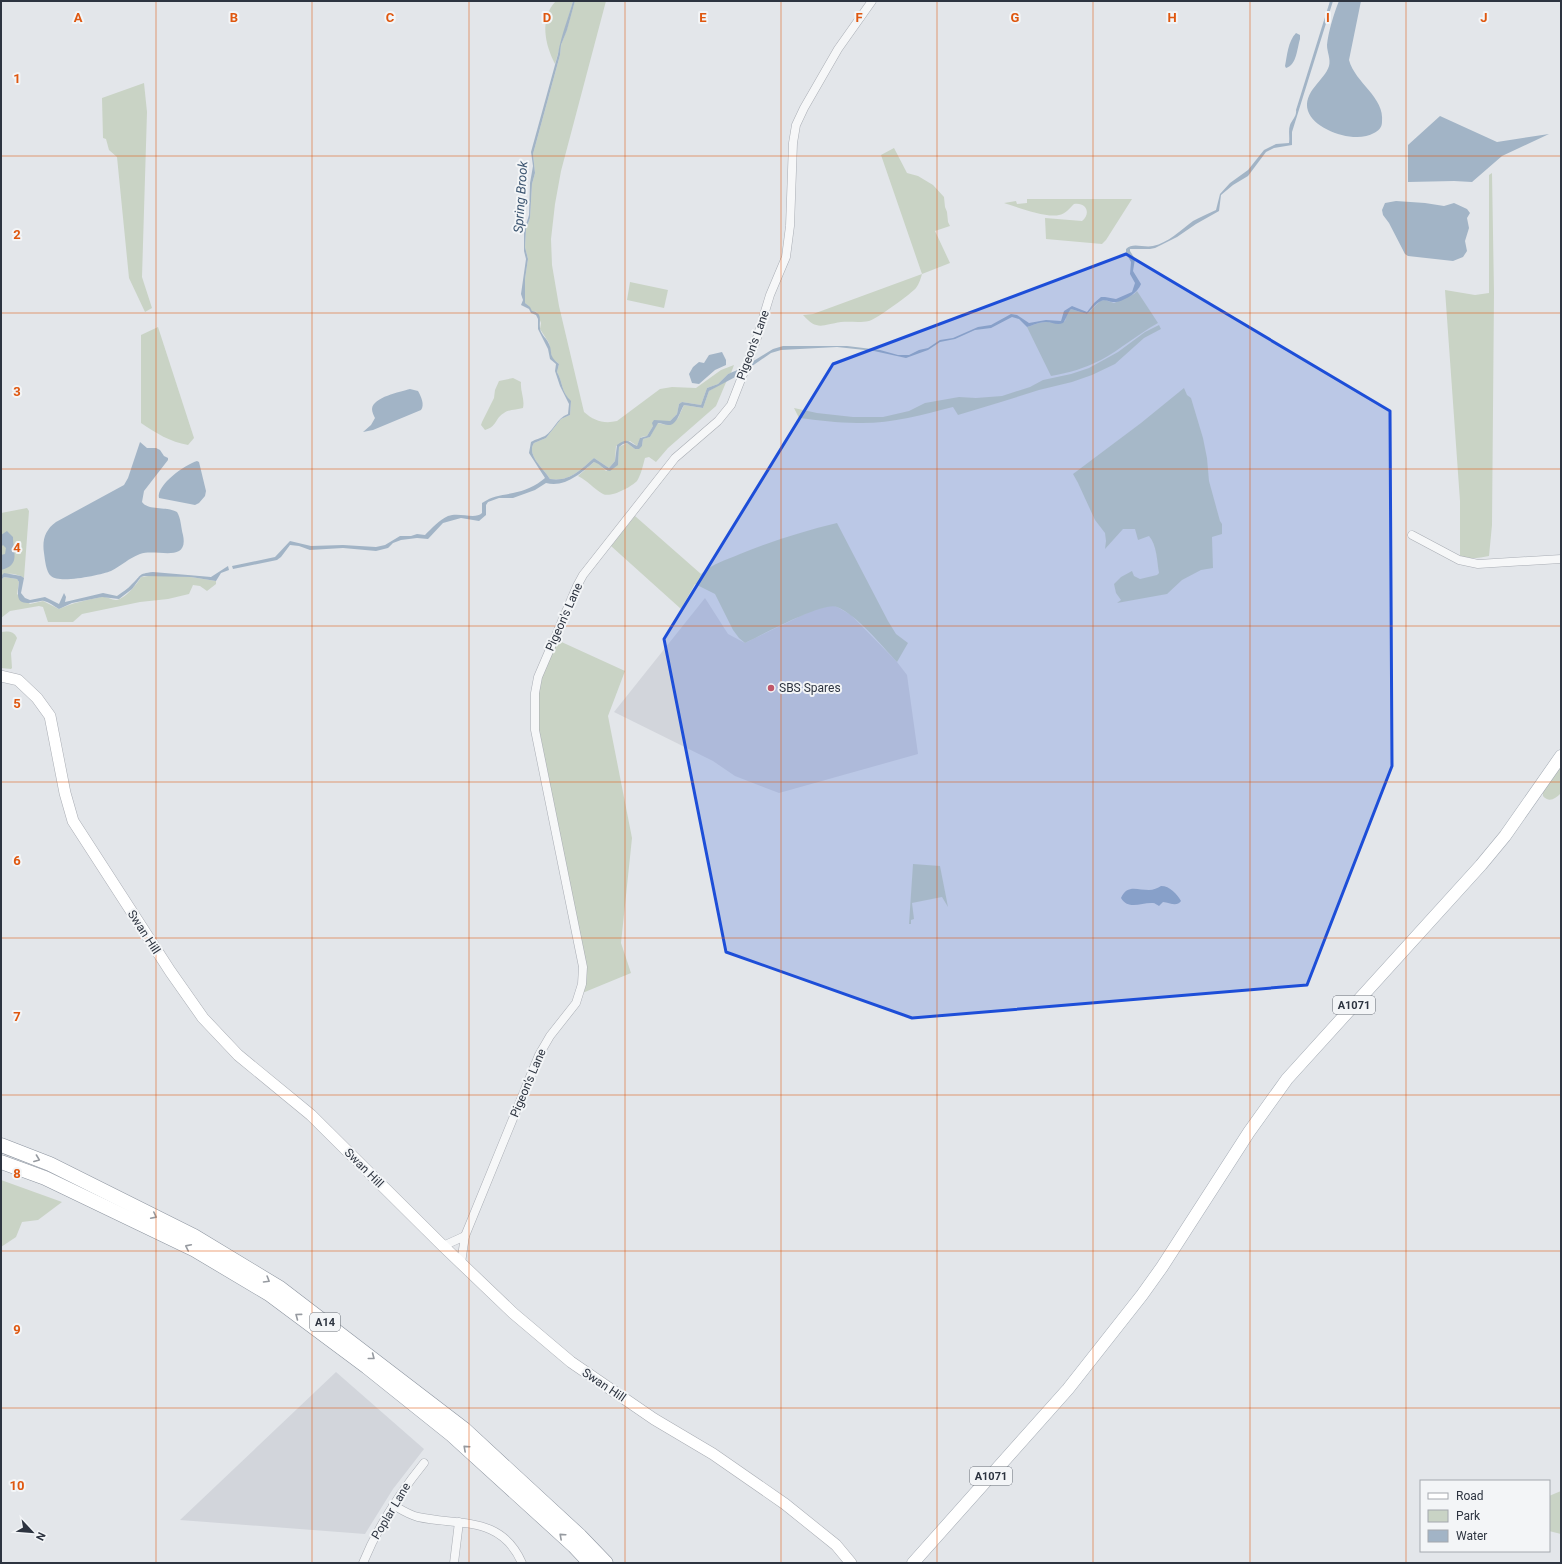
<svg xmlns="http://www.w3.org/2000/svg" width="1562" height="1564" font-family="Roboto,sans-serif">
<rect width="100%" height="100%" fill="#e3e6ea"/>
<!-- built -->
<g fill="#d2d5db">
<path d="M 705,598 L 728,634 L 745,643 L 813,610 L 832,605 L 837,607 L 851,615 L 897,662 L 907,675 L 918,754 L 779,793 L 735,776 L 713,761 L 614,712 Z"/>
<path d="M 336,1372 L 424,1449 L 393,1489 L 365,1534 L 180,1520 Z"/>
</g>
<!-- green -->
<g fill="#c9d3c5">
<path d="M 556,1 L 573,1 L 555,64 C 545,45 539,18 556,1 Z"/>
<path d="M 575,1 L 606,1 L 561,171 L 555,204 L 551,239 L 552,265 L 559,306 L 584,412 C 594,421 604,424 617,421 L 660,389 L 672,387 L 696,388 L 721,370 L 734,365 L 731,373 L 728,374 L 718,384 L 707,388 L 701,405 L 682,402 L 679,404 L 677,414 L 670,421 L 654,421 L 653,426 L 647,436 L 641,437 L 637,446 L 630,441 L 616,446 L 615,461 L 609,468 L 594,458 C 580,470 570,482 550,479 C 544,469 526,455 534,443 L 546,438 L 561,419 L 570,415 L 571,402 C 561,392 563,382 557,372 L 559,364 L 552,358 L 549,343 L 540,329 L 541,323 L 537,312 L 532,311 L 525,303 L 525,279 L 528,259 L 525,247 L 526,229 L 530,218 L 532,184 L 535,173 L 533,154 L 560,55 L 561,45 L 567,29 Z"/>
<path d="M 144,83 L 147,112 L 142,277 L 152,308 L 145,312 L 129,278 L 117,157 L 109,150 L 106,139 L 103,138 L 102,98 Z"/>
<path d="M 894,148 L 907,173 L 918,176 L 933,185 L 944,197 L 945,207 L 947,212 L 948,222 L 950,226 L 935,231 L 950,263 L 922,274 C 921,278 919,284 916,288 C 912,293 875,320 869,321 C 859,323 850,321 841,322 C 822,325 817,331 803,315 L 813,314 L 922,274 L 881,155 Z"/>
<path d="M 1492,173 L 1494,293 L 1492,525 L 1489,556 C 1480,558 1471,559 1461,557 L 1460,555 L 1460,501 L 1445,290 L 1475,295 L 1489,293 L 1489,175 Z"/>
<path d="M 1027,199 L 1132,199 L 1106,240 L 1102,244 L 1046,239 L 1045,218 L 1082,221 C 1091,214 1087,202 1074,204 C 1070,208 1065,214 1059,215 C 1046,218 1017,207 1004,203 L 1016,201 L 1017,204 L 1027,203 Z"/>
<path d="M 630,282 L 668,290 L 664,308 L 627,300 Z"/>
<path d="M 1137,291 L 1158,323 C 1138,334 1121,349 1101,360 C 1085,368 1069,373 1051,376 L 1027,327 C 1033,325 1040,322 1046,322 C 1056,322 1053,325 1065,321 L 1067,313 L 1071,309 L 1087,314 L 1100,301 L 1105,300 L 1114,303 L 1134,294 Z"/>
<path d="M 1159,325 L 1161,329 L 1144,338 L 1115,364 L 1092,375 L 1072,382 L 1039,390 L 1001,402 L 958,415 L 953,407 C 922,415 889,424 857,423 C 837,423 818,420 799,418 L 794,408 L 817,413 L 853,417 L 883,417 L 909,411 L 925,403 L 959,397 L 976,398 L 1002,396 L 1030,387 L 1043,380 L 1071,374 L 1089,368 L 1118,352 L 1145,332 Z"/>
<path d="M 158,327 L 194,438 L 188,445 C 170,442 156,433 141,423 L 141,335 Z"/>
<path d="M 513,378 L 521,382 C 520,391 525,399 523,408 C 517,410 509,409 504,413 C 495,418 497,427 485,430 L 481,425 L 482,422 L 494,398 L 495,390 L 499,381 Z"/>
<path d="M 727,380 L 716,406 L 668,448 L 656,462 L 649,457 L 645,458 C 643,465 641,475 637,481 C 631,487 611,498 603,494 C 594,489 588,481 578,476 L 594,462 L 598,463 L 606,471 L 618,464 L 619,447 L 627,443 L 635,449 L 642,446 L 643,439 L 650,437 L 657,423 L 667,425 L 678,418 L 684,405 L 703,408 L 709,391 Z"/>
<path d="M 1184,388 L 1187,395 L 1191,398 L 1203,438 L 1207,458 L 1209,481 L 1220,521 L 1222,524 L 1222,534 L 1212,537 L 1213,568 L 1201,570 L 1182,580 L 1167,594 L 1117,603 L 1121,600 L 1116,593 L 1114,584 L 1121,577 L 1132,571 L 1134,576 L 1140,579 L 1157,575 L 1159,573 C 1157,562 1157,545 1149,536 L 1138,540 L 1135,529 L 1123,529 L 1105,549 L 1106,541 L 1105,533 L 1095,520 L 1078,483 L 1073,474 L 1141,423 Z"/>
<path d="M 27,508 L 29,511 L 24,578 C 19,574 6,572 1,576 L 1,513 Z"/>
<path d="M 635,516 L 701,574 C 712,564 726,560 740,554 C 772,541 804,531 837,523 L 888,621 L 896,634 L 908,643 L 897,662 C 882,646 857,615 837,607 C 824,601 760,636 745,643 L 739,638 L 733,630 L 715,594 L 695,584 L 681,609 L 611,546 Z"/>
<path d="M 156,575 L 191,577 L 216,581 L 216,584 L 207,591 L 200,586 L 193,585 L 189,594 L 168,599 L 140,602 L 82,614 L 73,622 L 48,622 L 43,607 L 39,606 L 10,611 L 1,618 L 1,580 L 4,577 L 17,579 L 19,582 L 17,594 L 30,604 L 43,601 L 59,609 C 72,603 87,600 101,597 C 106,596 111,600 116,600 C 125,599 137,584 141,577 Z"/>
<path d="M 1,632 C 8,631 14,631 17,638 L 11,653 L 12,668 L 11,669 L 1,668 Z"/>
<path d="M 555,639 L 625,671 L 608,716 L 632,838 L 621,943 L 631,973 L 580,994 L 582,984 L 538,744 L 535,693 Z"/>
<path d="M 1561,764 L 1561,793 C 1555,799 1549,803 1543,796 L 1543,792 Z"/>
<path d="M 913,864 L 940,866 L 948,907 L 942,897 L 912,903 L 914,919 L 911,920 L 911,924 L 909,924 Z"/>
<path d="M 1,1180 L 62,1202 L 38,1220 L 22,1222 L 16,1237 L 1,1247 Z"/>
<path d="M 1561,1491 L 1561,1534 L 1549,1531 L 1549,1496 Z"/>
</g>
<!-- water -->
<g fill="#a2b4c6">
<path d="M 573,1 L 575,1 L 567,30 L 561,45 L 560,55 L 533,154 L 535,173 L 532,184 L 530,218 L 526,229 L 525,247 L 528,259 L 525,279 L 525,303 L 530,307 L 532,311 C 543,313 539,320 540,328 C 540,333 546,338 548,342 C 554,353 547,354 559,364 L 557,372 C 563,382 561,392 571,401 L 570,415 L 561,419 L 546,438 L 534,443 C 526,455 544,469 550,479 C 570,482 580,470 594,458 L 609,468 L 615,461 L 617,445 C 628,437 628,442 637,446 L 640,438 L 647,436 L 653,426 L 652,423 L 654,420 L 670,421 L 677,414 L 679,404 L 682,402 L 701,405 L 707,388 L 718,384 L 728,374 L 742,368 L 773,349 L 783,346 L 847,346 L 880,350 L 898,355 L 909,355 L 919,350 L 928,348 L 940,340 L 953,338 L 978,327 L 991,325 L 1011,314 L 1017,315 L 1029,323 L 1046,320 L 1061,321 L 1064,311 L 1072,306 L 1087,312 L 1094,303 L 1101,297 L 1105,297 L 1116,299 L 1132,292 L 1135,283 L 1130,274 L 1131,262 L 1126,253 L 1126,249 C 1133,242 1143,248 1153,246 C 1168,243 1181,230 1193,221 C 1200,217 1208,214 1216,210 L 1220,194 L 1230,183 L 1248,170 L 1264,150 L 1276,144 L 1289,143 C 1290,137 1288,131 1290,125 C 1292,120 1297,116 1296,110 L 1330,1 L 1333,1 L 1292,132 L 1292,145 L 1274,148 L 1266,152 L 1248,176 L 1233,185 L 1221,195 L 1219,211 L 1196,224 L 1177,237 L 1155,248 L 1150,249 L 1130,249 L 1130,251 L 1135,259 L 1133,271 L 1141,284 C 1138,293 1122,303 1113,302 C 1109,302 1105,299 1101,301 C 1096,303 1091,310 1087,314 L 1071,309 C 1067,313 1066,320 1063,323 C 1057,326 1052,322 1046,322 C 1040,322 1033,325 1027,327 L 1019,319 L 1012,317 L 991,328 L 975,330 L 955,339 L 940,342 L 928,350 L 906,358 L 874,351 L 837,347 L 781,350 L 771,353 L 739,375 L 709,391 L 703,408 L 684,405 C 680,411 677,426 668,425 C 665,425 661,423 658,423 L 650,437 L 643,439 L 642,446 L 639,449 L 635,449 L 627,443 L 623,444 L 619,447 L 618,465 L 610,471 C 603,470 601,464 594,462 C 581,473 565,488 546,483 L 535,490 L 513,498 L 499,498 L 488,502 L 486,505 L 486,515 L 479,521 L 461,518 L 443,523 L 428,539 L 417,538 L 401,540 L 393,543 L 388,548 L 376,551 L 343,548 L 310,550 L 299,546 L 290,545 L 281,557 L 277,560 L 233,569 L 232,566 L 275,557 L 290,541 L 311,546 L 343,545 L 376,547 L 385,545 L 400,536 L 411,536 L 417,534 L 425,535 C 432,528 439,520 448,516 C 460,512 475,520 482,513 L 482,503 C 494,495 500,496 513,493 C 524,491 536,486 545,478 L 529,453 L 531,442 C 536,439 541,438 545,436 C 555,429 556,419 568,414 L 569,404 L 560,386 L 555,371 L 556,364 L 550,359 L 548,349 L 538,329 L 538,319 L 536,315 L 531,313 L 529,309 L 521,305 L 523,300 L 521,294 L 526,259 L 524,251 L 524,231 L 529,215 L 530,183 L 533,166 L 531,152 L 558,54 C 561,36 568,19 573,1 Z"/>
<path d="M 1339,1 L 1361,1 L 1349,60 C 1355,83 1385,97 1382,122 C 1382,128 1378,131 1374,133 C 1356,144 1315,131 1308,111 C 1302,92 1325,80 1329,66 C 1331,59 1327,52 1327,45 C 1328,33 1334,13 1339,1 Z"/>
<path d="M 1296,33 L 1300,35 L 1300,39 C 1297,48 1297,65 1286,68 L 1285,66 C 1287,56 1288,41 1296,33 Z"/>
<path d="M 1440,116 L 1497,142 L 1549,134 L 1502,156 L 1472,182 L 1454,181 L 1408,182 L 1408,145 Z"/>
<path d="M 1396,201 L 1425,203 L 1444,206 L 1454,203 L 1467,209 L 1470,213 L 1467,218 L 1469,228 L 1465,241 L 1467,251 L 1463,257 L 1453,261 L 1408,256 L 1405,254 L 1389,223 L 1383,215 L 1382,210 L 1385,203 Z"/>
<path d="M 722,352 L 726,360 L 726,365 L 715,370 L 699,384 L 692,383 L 689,374 L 693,367 L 699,362 L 704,363 L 709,355 Z"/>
<path d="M 410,389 L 418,391 C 421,396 425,405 421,410 L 373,430 L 363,432 L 371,425 L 375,418 C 374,416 372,412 372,409 C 373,397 400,392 410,389 Z"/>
<path d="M 140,442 L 147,448 L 156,448 L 160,450 L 164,456 L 168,458 L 168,460 L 144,491 L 142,502 C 148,511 167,506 177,512 C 181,518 181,528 183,535 C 189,564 156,548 140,554 C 129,558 121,566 111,571 C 101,575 59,584 51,576 C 46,572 45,560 44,553 C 42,540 45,530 56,522 L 124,485 L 128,478 Z"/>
<path d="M 197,461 L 199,462 L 206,491 L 205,496 L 199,503 L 195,505 L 190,504 L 159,498 C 156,485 186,464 197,461 Z"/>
<path d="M 7,531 L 13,537 C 13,553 21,565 1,570 L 1,555 L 5,554 L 6,548 L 3,545 L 1,547 L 1,535 Z"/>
<path d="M 228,566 L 229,570 L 221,573 L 216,581 L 191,577 L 144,576 L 141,577 L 132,589 L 119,599 L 102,597 L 72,603 L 59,609 C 54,606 49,602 44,601 C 41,600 38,602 35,602 C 16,606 17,597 19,582 L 17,579 L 4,577 L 1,580 L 1,576 L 4,573 L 21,576 L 24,578 L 21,593 L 25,598 L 30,600 L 45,597 L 59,604 L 64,593 L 66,597 L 65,602 L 103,593 L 117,596 C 122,592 128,589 132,584 C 142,575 137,574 153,572 L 211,577 Z"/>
<path d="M 1161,886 C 1170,886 1177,894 1181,901 C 1177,907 1170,903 1163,902 L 1159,906 C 1157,905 1155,903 1153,903 C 1142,902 1129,911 1121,898 C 1127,884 1137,890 1149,890 C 1153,890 1158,888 1161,886 Z"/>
</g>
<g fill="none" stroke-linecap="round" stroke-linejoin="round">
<!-- street casing -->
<g stroke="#a9adb4" stroke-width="9">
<g id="street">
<path d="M 1412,535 L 1459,560 L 1478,564 L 1561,559"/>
<path d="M 443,1246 L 465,1236"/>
<path d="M 461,1263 L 465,1236 L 539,1055 L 550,1036 L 576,1003 L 582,984 L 583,967 L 535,730 L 535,693 L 538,677 L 577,586 L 583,575 L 675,458 L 718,421 L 731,405 L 756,341 L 770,295 L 786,257 L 790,226 L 793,143 L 796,125 L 804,108 L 838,49 L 872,1"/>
<path d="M 393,1505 C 400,1509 409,1515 418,1517 C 459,1526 501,1515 522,1563"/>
<path d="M 363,1563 C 378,1526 399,1494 424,1463"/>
<path d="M 454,1563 L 459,1522"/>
</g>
</g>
<!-- secondary casing -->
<g stroke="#a9adb4" stroke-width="12">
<path id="secondary" d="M 1,676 L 18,680 L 37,698 L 50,716 L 65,793 L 73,821 L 170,971 L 203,1018 L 238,1055 L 311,1115 L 443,1246 L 513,1313 L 571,1362 L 654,1419 L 713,1454 L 785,1504 L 836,1545 L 851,1563"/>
</g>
<!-- primary casing -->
<g stroke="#a4abb4" stroke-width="13">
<path id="primary" d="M 913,1563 L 1068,1389 L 1142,1295 L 1162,1267 L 1249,1132 L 1287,1079 L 1481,865 L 1505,836 L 1561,756"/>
</g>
<!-- highway casing -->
<g stroke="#8c949f" stroke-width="15">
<g id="highway">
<path d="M 1,1145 L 50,1164 L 194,1236 L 280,1288 L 464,1429 L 580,1536 L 606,1563"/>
<path d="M 1,1162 L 45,1178 L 195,1250 L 269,1294 L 367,1367 L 452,1435 L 574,1546 L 590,1563"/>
</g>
</g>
<!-- street -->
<use href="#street" stroke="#f6f7f8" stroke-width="8"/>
<!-- secondary -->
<use href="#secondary" stroke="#fff" stroke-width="11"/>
<!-- primary -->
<use href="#primary" stroke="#fff" stroke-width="12"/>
<!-- highway -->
<use href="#highway" stroke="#fff" stroke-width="14"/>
</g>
<!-- one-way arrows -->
<defs><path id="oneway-chevron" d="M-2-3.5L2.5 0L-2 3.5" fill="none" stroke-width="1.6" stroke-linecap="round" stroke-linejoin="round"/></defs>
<g stroke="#969aa0">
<use href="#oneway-chevron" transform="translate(37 1159) rotate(21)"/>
<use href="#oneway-chevron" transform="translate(154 1216) rotate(27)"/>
<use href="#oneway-chevron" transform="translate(188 1247) rotate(-154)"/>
<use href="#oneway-chevron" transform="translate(267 1280) rotate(31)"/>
<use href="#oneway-chevron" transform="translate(298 1316) rotate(-143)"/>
<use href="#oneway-chevron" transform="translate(372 1357) rotate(38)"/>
<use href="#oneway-chevron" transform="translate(466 1448) rotate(-138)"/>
<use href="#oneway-chevron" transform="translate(562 1536) rotate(-138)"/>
</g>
<!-- marked area -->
<path fill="#1d4ed8" fill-opacity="0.2" stroke="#1d4ed8" stroke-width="3" stroke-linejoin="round" d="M 1126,254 L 1390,411 L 1392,766 L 1307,985 L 912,1018 L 726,952 L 664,639 L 833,364 Z"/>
<!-- grid -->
<path fill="none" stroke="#df570f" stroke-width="1" stroke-opacity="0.55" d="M 156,1 L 156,1563M 312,1 L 312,1563M 469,1 L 469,1563M 625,1 L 625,1563M 781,1 L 781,1563M 937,1 L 937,1563M 1093,1 L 1093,1563M 1250,1 L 1250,1563M 1406,1 L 1406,1563M 1,156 L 1561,156M 1,313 L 1561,313M 1,469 L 1561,469M 1,626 L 1561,626M 1,782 L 1561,782M 1,938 L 1561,938M 1,1095 L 1561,1095M 1,1251 L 1561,1251M 1,1408 L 1561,1408"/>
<!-- markers -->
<circle fill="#c0576a" stroke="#f3f5f7" stroke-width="1.5" cx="771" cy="688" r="4"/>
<g text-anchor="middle" stroke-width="4" stroke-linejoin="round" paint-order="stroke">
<!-- shield labels -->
<g fill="#f3f5f7" stroke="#686e77" stroke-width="1">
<rect x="1333" y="996" width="42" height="18" rx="3"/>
<rect x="310" y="1313" width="30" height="18" rx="3"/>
<rect x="970" y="1467" width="42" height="18" rx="3"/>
</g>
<g font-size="11" font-weight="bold" fill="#2d3440">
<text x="1354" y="1009">A1071</text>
<text x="325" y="1326">A14</text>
<text x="991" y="1480">A1071</text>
</g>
<!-- street labels -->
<g font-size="12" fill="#2d3440" stroke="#f3f5f7">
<text transform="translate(753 345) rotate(-70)" y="4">Pigeon's Lane</text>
<text transform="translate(564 617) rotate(-66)" y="4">Pigeon's Lane</text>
<text transform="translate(144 932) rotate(57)" y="4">Swan Hill</text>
<text transform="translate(528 1083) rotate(-67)" y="4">Pigeon's Lane</text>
<text transform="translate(364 1168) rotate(45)" y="4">Swan Hill</text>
<text transform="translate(604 1385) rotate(34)" y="4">Swan Hill</text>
<text transform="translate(391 1511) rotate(-59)" y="4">Poplar Lane</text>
</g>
<!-- poi labels -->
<g font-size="12" fill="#2d3440" stroke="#f3f5f7" text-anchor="start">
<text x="779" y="692">SBS Spares</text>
</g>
<!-- water labels -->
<g font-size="13" font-style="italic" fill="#3b5470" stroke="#f3f5f7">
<text transform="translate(520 197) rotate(-86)" y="5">Spring Brook</text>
</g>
</g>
<g font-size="13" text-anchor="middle" font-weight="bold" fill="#df570f" stroke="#f3f5f7" stroke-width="4" stroke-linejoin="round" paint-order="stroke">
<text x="78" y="22">A</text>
<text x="234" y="22">B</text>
<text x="390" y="22">C</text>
<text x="547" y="22">D</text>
<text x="703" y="22">E</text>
<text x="859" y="22">F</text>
<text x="1015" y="22">G</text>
<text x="1172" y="22">H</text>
<text x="1328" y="22">I</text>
<text x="1484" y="22">J</text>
<text x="17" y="83">1</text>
<text x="17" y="239">2</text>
<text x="17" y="396">3</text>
<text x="17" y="552">4</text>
<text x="17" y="708">5</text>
<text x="17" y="865">6</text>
<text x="17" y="1021">7</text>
<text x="17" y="1178">8</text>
<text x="17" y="1334">9</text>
<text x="17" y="1490">10</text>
</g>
<!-- border -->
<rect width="1562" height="1564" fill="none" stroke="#2d3440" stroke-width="4"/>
<!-- legend -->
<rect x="1420" y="1480" width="130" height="72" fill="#f3f5f7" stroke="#a4a8ae"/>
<rect x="1428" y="1493" width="20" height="6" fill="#ffffff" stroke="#a4a8ae"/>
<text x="1456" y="1500" font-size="12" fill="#2d3440">Road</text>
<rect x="1428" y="1510" width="20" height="12" fill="#c9d3c5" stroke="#a4a8ae"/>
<text x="1456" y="1520" font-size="12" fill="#2d3440">Park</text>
<rect x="1428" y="1530" width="20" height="12" fill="#a2b4c6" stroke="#a4a8ae"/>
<text x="1456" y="1540" font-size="12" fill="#2d3440">Water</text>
<!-- north arrow -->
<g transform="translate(32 1532) rotate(116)" stroke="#f3f5f7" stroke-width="3" paint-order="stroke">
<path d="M0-3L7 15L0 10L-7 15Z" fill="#2d3440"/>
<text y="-6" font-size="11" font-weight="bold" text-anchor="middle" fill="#2d3440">N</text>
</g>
</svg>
